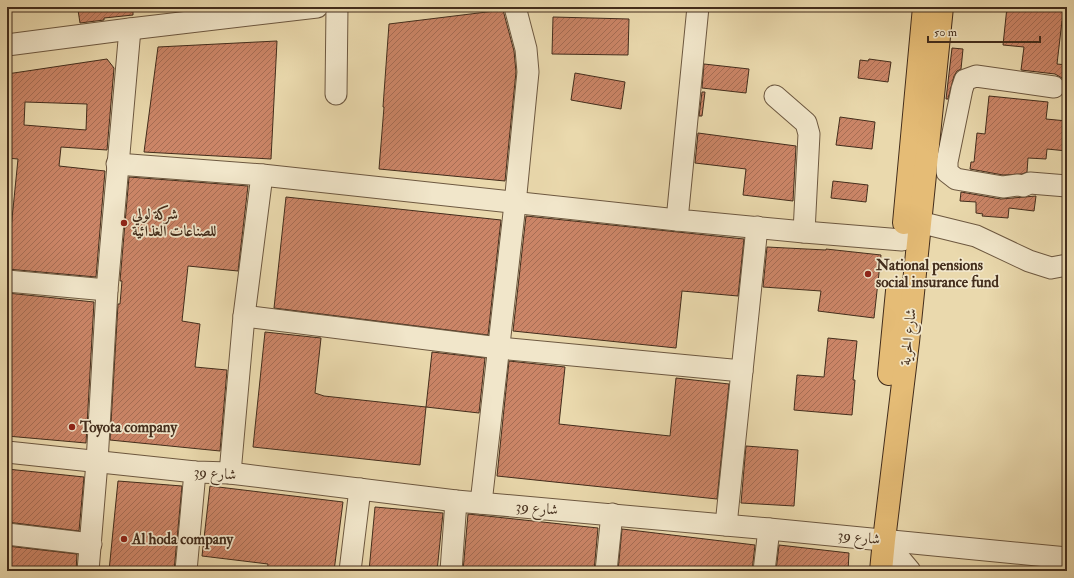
<svg xmlns="http://www.w3.org/2000/svg" width="1074" height="578" font-family="'IM FELL Double Pica',Amiri,serif">
<defs>
<pattern id="building-hatch" width="6" height="6" patternUnits="userSpaceOnUse"><rect width="6" height="6" fill="#cb8567"/><path d="M-1 1l2-2M0 6l6-6M5 7l2-2" fill="none" stroke="#a66d54"/></pattern>
</defs>
<rect width="100%" height="100%" fill="#ead9ad"/>
<filter id="stains"><feTurbulence type="fractalNoise" baseFrequency=".005" numOctaves="4"/><feColorMatrix values="0 0 0 0 .2 0 0 0 0 .09 0 0 0 0 .02 0 0 0 .5 -.17"/></filter>
<radialGradient id="worn" r=".72"><stop offset=".6" stop-color="#630" stop-opacity="0"/><stop offset="1" stop-color="#630" stop-opacity=".3"/></radialGradient>
<!-- building -->
<g fill="url(#building-hatch)" stroke="#432d1c" fill-rule="evenodd">
<path d="M 102,7 L 133,7 L 133,15 L 104,18 L 104,20 L 80,23 L 78,10 Z"/>
<path d="M 1007,7 L 1067,7 L 1067,21 L 1062,21 L 1057,64 L 1067,65 L 1067,87 L 1066,86 L 1065,82 L 1062,78 L 1055,74 L 1021,70 L 1024,47 L 1003,45 Z"/>
<path d="M 503,10 L 514,51 L 516,72 L 505,181 L 379,169 L 384,107 L 383,107 L 389,24 Z"/>
<path d="M 553,17 L 629,19 L 628,55 L 552,54 Z"/>
<path d="M 277,41 L 271,159 L 144,152 L 158,47 Z"/>
<path d="M 952,48 L 963,49 L 961,69 L 957,71 L 954,76 L 948,99 L 946,99 Z"/>
<path d="M 107,59 L 114,68 L 107,150 L 61,147 L 59,166 L 105,171 L 96,277 L 7,269 L 18,159 L 7,158 L 7,74 ZM 25,102 L 87,104 L 86,130 L 24,125 Z"/>
<path d="M 869,59 L 891,62 L 888,82 L 858,78 L 860,60 L 868,61 Z"/>
<path d="M 704,64 L 749,69 L 746,93 L 702,88 Z"/>
<path d="M 575,73 L 625,82 L 621,109 L 571,100 Z"/>
<path d="M 702,92 L 705,92 L 702,116 L 699,116 Z"/>
<path d="M 989,96 L 1048,102 L 1046,119 L 1067,121 L 1067,151 L 1047,149 L 1046,159 L 1028,158 L 1027,172 L 1022,174 L 1003,175 L 970,169 L 971,162 L 974,162 L 977,133 L 985,134 Z"/>
<path d="M 840,117 L 875,122 L 872,149 L 836,145 Z"/>
<path d="M 698,133 L 796,146 L 793,201 L 743,195 L 746,169 L 695,163 Z"/>
<path d="M 129,177 L 248,186 L 238,271 L 188,266 L 182,321 L 200,324 L 195,367 L 227,370 L 220,451 L 110,440 L 118,304 L 120,304 L 122,281 L 120,281 Z"/>
<path d="M 833,181 L 868,185 L 866,202 L 831,198 Z"/>
<path d="M 961,192 L 1001,199 L 1036,196 L 1034,211 L 1009,208 L 1008,218 L 982,216 L 983,214 L 976,213 L 976,202 L 960,201 Z"/>
<path d="M 286,197 L 501,220 L 488,335 L 274,308 Z"/>
<path d="M 526,216 L 744,239 L 738,296 L 682,291 L 676,348 L 513,331 Z"/>
<path d="M 767,247 L 826,250 L 826,249 L 881,255 L 874,318 L 818,311 L 821,291 L 763,287 Z"/>
<path d="M 7,293 L 94,302 L 86,443 L 7,436 Z"/>
<path d="M 265,332 L 321,338 L 315,393 L 324,396 L 426,407 L 420,465 L 253,447 Z"/>
<path d="M 828,338 L 857,341 L 853,380 L 855,380 L 852,415 L 794,410 L 797,375 L 824,377 Z"/>
<path d="M 432,352 L 485,358 L 479,413 L 426,407 Z"/>
<path d="M 509,361 L 565,367 L 559,424 L 670,436 L 676,378 L 729,384 L 717,499 L 497,476 Z"/>
<path d="M 746,446 L 798,450 L 794,506 L 741,503 Z"/>
<path d="M 7,469 L 84,477 L 79,531 L 7,522 Z"/>
<path d="M 118,481 L 182,486 L 174,571 L 109,571 Z"/>
<path d="M 210,486 L 343,502 L 334,571 L 267,571 L 268,564 L 202,556 Z"/>
<path d="M 375,507 L 443,513 L 437,571 L 369,571 Z"/>
<path d="M 468,514 L 598,528 L 594,571 L 463,571 Z"/>
<path d="M 622,529 L 755,545 L 752,571 L 618,571 Z"/>
<path d="M 779,545 L 849,553 L 848,571 L 776,571 Z"/>
<path d="M 7,546 L 77,554 L 76,571 L 7,571 Z"/>
</g>
<g fill="none" stroke-linecap="round" stroke-linejoin="round">
<!-- minor casing -->
<g stroke="#6d5840" stroke-width="23">
<g id="minor">
<path d="M 698,7 L 677,220 L 804,232 L 902,240"/>
<path d="M 7,45 L 130,29 L 317,7"/>
<path d="M 1054,87 L 976,76 L 965,80 L 962,89 L 947,162 L 947,172 L 956,179 L 1003,187 L 1018,185 L 1023,186 L 1030,183 L 1067,186"/>
<path d="M 336,94 L 337,7"/>
<path d="M 775,96 L 806,123 L 809,134 L 804,232"/>
<path d="M 117,164 L 262,175 L 677,220"/>
<path d="M 919,222 L 976,236 L 1029,261 L 1051,268 L 1067,265"/>
<path d="M 7,281 L 107,290"/>
<path d="M 244,316 L 499,348 L 742,371"/>
<path d="M 7,452 L 195,472 L 230,473 L 456,501 L 769,529 L 1067,558"/>
<path d="M 230,473 L 244,316 L 262,175"/>
<path d="M 481,503 L 515,204 L 528,72 L 526,49 L 515,7"/>
<path d="M 726,525 L 757,227"/>
<path d="M 7,534 L 91,544"/>
<path d="M 884,540 L 910,571"/>
<path d="M 88,571 L 97,462 L 107,290 L 130,29"/>
<path d="M 186,571 L 195,472"/>
<path d="M 350,571 L 360,489"/>
<path d="M 451,571 L 456,501"/>
<path d="M 606,571 L 612,514"/>
<path d="M 764,571 L 769,529"/>
</g>
</g>
<!-- major casing -->
<g stroke="#432d1c" stroke-width="24">
<g id="major">
<path d="M 904,223 L 924,7"/>
<path d="M 889,374 L 897,291"/>
<path d="M 881,571 L 884,540 L 908,342 L 942,7"/>
</g>
</g>
<!-- minor -->
<use href="#minor" stroke="#f1e6ca" stroke-width="21"/>
<!-- major -->
<use href="#major" stroke="#e5bc76" stroke-width="22"/>
</g>
<!-- markers -->
<g fill="#8f2418" stroke="#f1e6ca" stroke-width="1.5">
<circle cx="124" cy="223" r="4"/>
<circle cx="868" cy="274" r="4"/>
<circle cx="72" cy="427" r="4"/>
<circle cx="124" cy="539" r="4"/>
</g>
<g text-anchor="middle" stroke-width="3.5" stroke-linejoin="round" paint-order="stroke">
<!-- poi labels -->
<g font-size="15" font-weight="bold" fill="#432d1c" stroke="#f1e6ca" text-anchor="start">
<text x="132" y="219">شركة لولي<tspan x="132" dy="17">للصناعات الغذائية</tspan></text>
<text x="876" y="270">National pensions<tspan x="876" dy="17">social insurance fund</tspan></text>
<text x="80" y="432">Toyota company</text>
<text x="132" y="544">Al hoda company</text>
</g>
<!-- street labels -->
<g font-size="15" fill="#432d1c" stroke="#f1e6ca">
<text transform="translate(908 337) rotate(-84)" y="5">شارع الحرية</text>
<text transform="translate(215 473) rotate(4)" y="5">شارع 39</text>
<text transform="translate(537 508) rotate(5)" y="5">شارع 39</text>
<text transform="translate(859 537) rotate(6)" y="5">شارع 39</text>
</g>
</g>
<!-- margin -->
<rect width="1074" height="578" fill="none" stroke="#ead9ad" stroke-width="24"/>
<rect x="8" y="8" width="1058" height="562" fill="none" stroke="#432d1c" stroke-width="2"/>
<rect x="12" y="12" width="1050" height="554" fill="none" stroke="#432d1c"/>
<!-- scale -->
<path d="M928 36v6h112v-6" fill="none" stroke="#432d1c" stroke-width="2"/>
<text x="934" y="36" font-size="12" fill="#432d1c" stroke="#f1e6ca" stroke-width="3" paint-order="stroke">50 m</text>
<rect width="100%" height="100%" filter="url(#stains)"/>
<rect width="100%" height="100%" fill="url(#worn)"/>
</svg>
